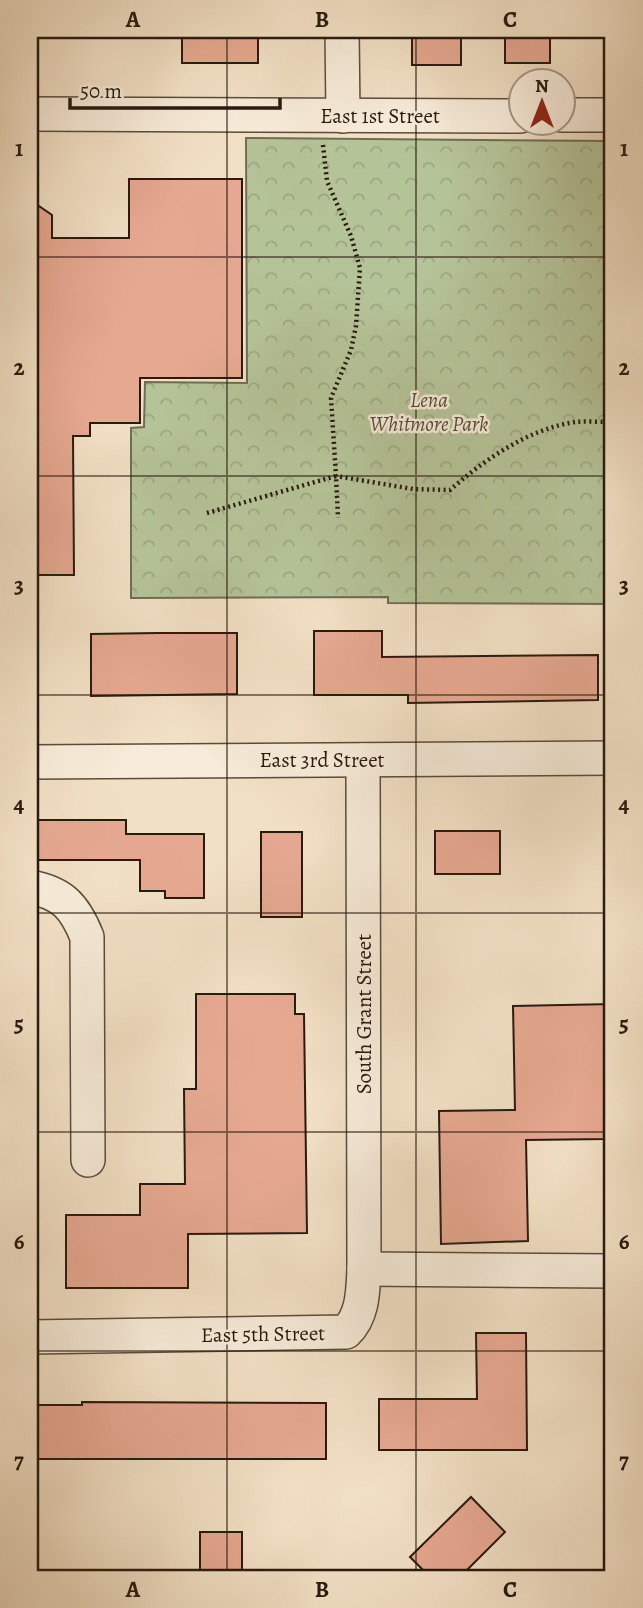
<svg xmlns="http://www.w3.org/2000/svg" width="643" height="1608" font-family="Alegreya,serif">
<defs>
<pattern id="park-crowns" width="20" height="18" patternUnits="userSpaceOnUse" patternTransform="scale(1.75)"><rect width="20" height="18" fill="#b5c398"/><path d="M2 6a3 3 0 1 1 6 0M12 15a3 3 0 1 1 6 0" fill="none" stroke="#9ca782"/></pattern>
</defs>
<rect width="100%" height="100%" fill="#f2e0c5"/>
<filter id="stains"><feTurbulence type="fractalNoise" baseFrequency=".00286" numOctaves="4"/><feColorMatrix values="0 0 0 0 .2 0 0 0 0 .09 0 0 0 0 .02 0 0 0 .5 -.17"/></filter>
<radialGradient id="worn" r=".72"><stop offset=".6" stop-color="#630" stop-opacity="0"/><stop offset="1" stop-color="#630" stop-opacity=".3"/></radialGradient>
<!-- park -->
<path fill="url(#park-crowns)" stroke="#6e6e54" stroke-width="2" d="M 246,138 L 613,141 L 613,604 L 388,603 L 388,597 L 131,598 L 131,428 L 144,427 L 145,382 L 247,383 Z"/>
<!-- building -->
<g fill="#e6a891" stroke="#281a0f" stroke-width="2">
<rect x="182" y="30" width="76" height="33"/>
<rect x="412" y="30" width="49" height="35"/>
<rect x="505" y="30" width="45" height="33"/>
<path d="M 129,179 L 242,179 L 242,378 L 140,378 L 140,423 L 90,423 L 90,436 L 73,436 L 74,575 L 30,575 L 30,200 L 52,215 L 52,238 L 129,238 Z"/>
<path d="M 314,631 L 382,631 L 382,657 L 598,655 L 598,700 L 408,703 L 408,695 L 314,695 Z"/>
<path d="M 158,633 L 237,633 L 237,694 L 91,696 L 91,634 Z"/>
<path d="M 30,820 L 126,820 L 126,834 L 204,834 L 204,898 L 165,898 L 165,891 L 140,891 L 140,860 L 30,860 Z"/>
<rect x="435" y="831" width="65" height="43"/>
<rect x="261" y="832" width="41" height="85"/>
<path d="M 196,994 L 295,994 L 295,1014 L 304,1014 L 307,1233 L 188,1234 L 188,1288 L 66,1288 L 66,1215 L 140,1215 L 140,1184 L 185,1184 L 184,1089 L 196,1089 Z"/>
<path d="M 613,1004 L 613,1045 L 604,1045 L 606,1139 L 526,1140 L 528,1241 L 441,1244 L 439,1111 L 515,1110 L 513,1006 Z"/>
<path d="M 476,1333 L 526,1333 L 527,1450 L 379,1450 L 379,1399 L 477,1399 Z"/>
<path d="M 82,1402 L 326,1403 L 326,1459 L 30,1459 L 30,1405 L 82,1405 Z"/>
<path d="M 471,1497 L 505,1532 L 459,1578 L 431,1578 L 410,1557 Z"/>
<rect x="200" y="1532" width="42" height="46"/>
</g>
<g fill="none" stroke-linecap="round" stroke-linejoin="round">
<!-- minor casing -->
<g stroke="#5a4c3c" stroke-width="36">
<g id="minor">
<path d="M 342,30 L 343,116"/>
<path d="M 30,114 L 520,116"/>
<path d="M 562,115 L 613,115"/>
<path d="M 30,762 L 613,758"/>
<path d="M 30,887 C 63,893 75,907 87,937 L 88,1160"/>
<path d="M 364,1269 L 613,1271"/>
<path d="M 30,1337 L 346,1332 C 363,1316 363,1291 364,1269 L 363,760"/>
</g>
</g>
<!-- path -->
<g stroke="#281a0f" stroke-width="4.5" stroke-dasharray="2 3.5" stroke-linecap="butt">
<path d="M 323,145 L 327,181 L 351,236 L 360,268 L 356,326 L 351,350 L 331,398 L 336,476 L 413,489 L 450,490 C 484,460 528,429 575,422 C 587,421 601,422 613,422"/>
<path d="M 207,513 L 336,476 L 338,518"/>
</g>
<!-- minor -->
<use href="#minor" stroke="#f7ebd9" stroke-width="33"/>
</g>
<!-- grid -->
<path fill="none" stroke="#281a0f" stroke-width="2" stroke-opacity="0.55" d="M 227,30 L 227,1578M 416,30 L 416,1578M 30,257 L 613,257M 30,476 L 613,476M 30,695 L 613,695M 30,913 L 613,913M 30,1132 L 613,1132M 30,1351 L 613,1351"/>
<g text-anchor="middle" stroke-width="5" stroke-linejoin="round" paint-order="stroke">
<!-- street labels -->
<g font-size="21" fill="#281a0f" stroke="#f7ebd9">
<text x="380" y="123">East 1st Street</text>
<text x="322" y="767">East 3rd Street</text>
<text transform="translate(364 1014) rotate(-90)" y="7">South Grant Street</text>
<text transform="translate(263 1334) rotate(-1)" y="7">East 5th Street</text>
</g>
<!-- park labels -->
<g font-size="21" font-style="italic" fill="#524d38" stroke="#f7ebd9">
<text x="429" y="407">Lena<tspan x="429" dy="24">Whitmore Park</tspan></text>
</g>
</g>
<!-- margin -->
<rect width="643" height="1608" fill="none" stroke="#f2e0c5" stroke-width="77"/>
<!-- north arrow -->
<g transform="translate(542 102)"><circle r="33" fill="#f7ebd9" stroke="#a49788" stroke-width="2"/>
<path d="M0-5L12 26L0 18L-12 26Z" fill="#8f2418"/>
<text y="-10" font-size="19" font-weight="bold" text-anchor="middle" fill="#281a0f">N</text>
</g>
<!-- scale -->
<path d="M70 98v10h210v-10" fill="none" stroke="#281a0f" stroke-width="3.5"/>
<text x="80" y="98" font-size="21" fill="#281a0f" stroke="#f7ebd9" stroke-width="5" paint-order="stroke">50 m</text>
<rect x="38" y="38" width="566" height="1532" fill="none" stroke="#281a0f" stroke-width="2.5"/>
<g font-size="23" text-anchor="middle" font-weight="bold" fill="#281a0f">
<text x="133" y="27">A</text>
<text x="322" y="27">B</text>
<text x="510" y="27">C</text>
<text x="19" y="156">1</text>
<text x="624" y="156">1</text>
<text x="19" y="375">2</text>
<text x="624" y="375">2</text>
<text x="19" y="593">3</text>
<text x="624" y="593">3</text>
<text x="19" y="812">4</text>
<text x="624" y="812">4</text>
<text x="19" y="1031">5</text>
<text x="624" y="1031">5</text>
<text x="19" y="1249">6</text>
<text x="624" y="1249">6</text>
<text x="19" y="1468">7</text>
<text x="624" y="1468">7</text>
<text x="133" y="1597">A</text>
<text x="322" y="1597">B</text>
<text x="510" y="1597">C</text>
</g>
<rect width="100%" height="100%" filter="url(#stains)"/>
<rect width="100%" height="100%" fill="url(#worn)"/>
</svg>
